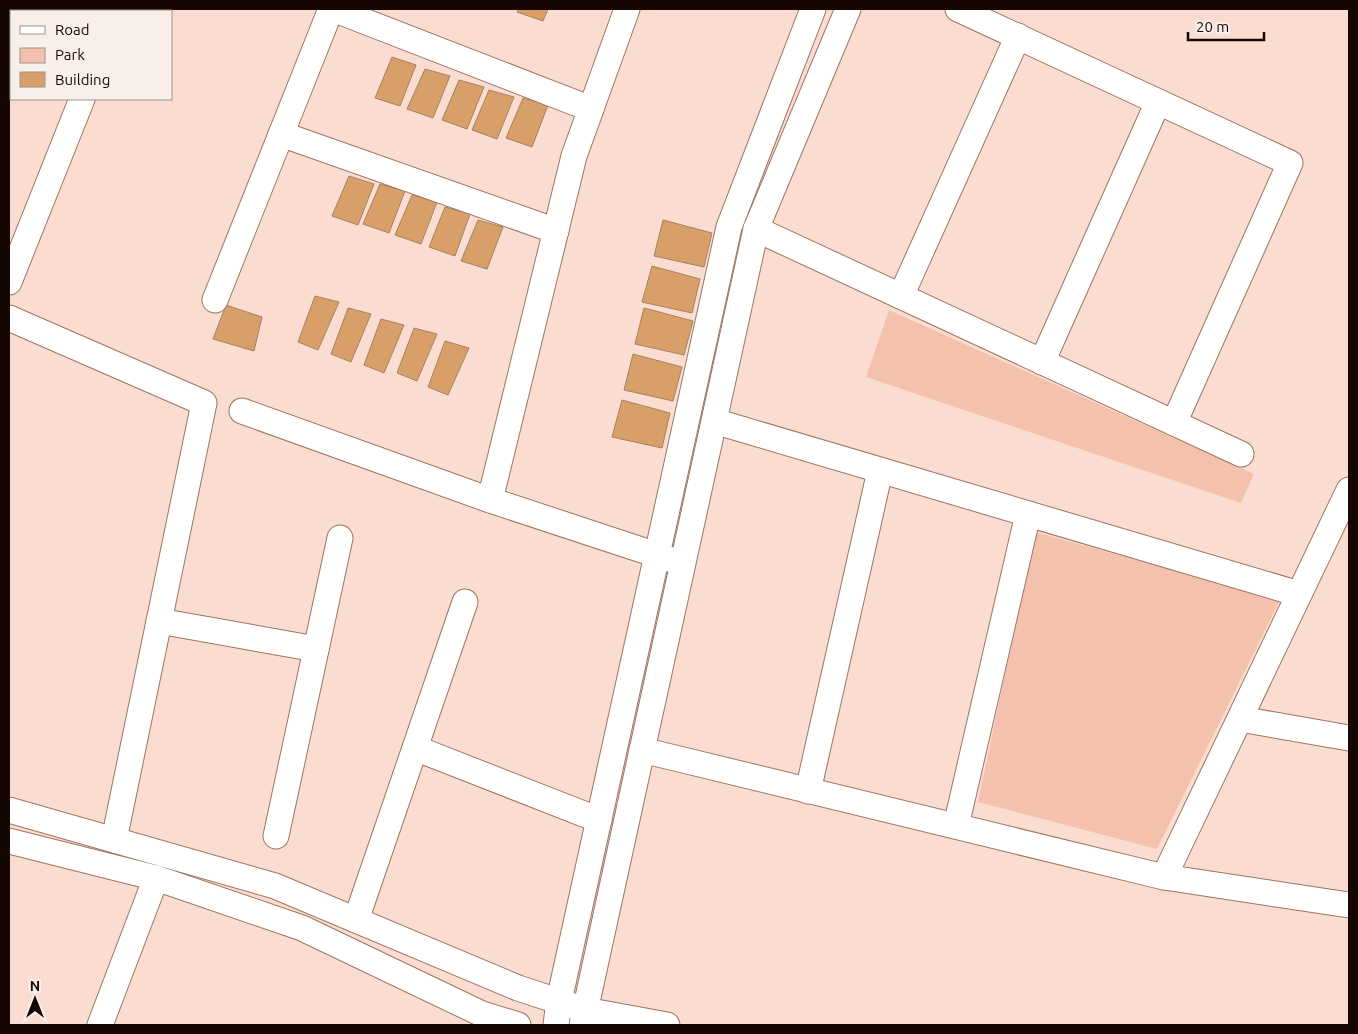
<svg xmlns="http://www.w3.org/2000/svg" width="1358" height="1034" font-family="Ubuntu,sans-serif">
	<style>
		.green { fill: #f4c2ac }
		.building { fill: #d8a068; stroke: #a38262 }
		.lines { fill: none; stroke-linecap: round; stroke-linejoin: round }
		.minor-casing { stroke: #9f7461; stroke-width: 27 }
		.minor { stroke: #fff; stroke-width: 25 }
	</style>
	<rect width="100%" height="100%" fill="#faddd0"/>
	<g class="green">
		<path d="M 889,310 L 1254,474 L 1241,503 L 866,377 Z"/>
		<path d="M 1035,532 L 1280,600 L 1157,849 L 978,802 Z"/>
	</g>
	<g class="building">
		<path d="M 519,9 L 548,9 L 543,21 L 517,12 Z"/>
		<path d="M 392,57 L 416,65 L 400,106 L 375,98 Z"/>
		<path d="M 425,69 L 450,76 L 433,118 L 407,109 Z"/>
		<path d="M 459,80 L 484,87 L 467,129 L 442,120 Z"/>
		<path d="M 489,90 L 514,97 L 497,139 L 472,130 Z"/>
		<path d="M 523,98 L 548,105 L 532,147 L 506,138 Z"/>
		<path d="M 349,176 L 374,184 L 358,225 L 332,216 Z"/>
		<path d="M 380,184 L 405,191 L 389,233 L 363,224 Z"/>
		<path d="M 412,195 L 437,202 L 421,244 L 395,235 Z"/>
		<path d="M 445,207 L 470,214 L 455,256 L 429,247 Z"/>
		<path d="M 478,220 L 503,227 L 487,269 L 461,261 Z"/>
		<path d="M 663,220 L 712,233 L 704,267 L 654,256 Z"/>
		<path d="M 652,266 L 700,279 L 692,313 L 642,302 Z"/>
		<path d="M 315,296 L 339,302 L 318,350 L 298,342 Z"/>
		<path d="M 226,305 L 262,317 L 254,351 L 213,339 Z"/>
		<path d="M 348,308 L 371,314 L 351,362 L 331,354 Z"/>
		<path d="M 644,308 L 693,321 L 684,355 L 635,344 Z"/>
		<path d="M 381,319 L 404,325 L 384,373 L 364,365 Z"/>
		<path d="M 414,328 L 437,334 L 417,381 L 397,373 Z"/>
		<path d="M 445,341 L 469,348 L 448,395 L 428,387 Z"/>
		<path d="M 633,354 L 682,367 L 673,401 L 624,390 Z"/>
		<path d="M 622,400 L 670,413 L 662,448 L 612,437 Z"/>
	</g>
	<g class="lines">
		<defs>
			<g id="minor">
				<path d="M 333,9 L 591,109"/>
				<path d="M 958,9 L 1290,163 L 1174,423"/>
				<path d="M 117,11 L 118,9"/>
				<path d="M 281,134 L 556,231"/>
				<path d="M 756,229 L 1241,454"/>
				<path d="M 9,282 L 82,99"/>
				<path d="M 901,296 L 1018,36"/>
				<path d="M 215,300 L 331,9"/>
				<path d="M 9,318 L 204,403 L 114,840"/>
				<path d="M 1042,362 L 1158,102"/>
				<path d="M 242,411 L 490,500 L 672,560"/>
				<path d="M 714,421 L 1299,594"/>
				<path d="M 490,500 L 574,156 L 627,9"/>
				<path d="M 159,621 L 316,649"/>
				<path d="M 1240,719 L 1349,738"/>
				<path d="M 415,748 L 599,820"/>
				<path d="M 642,750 L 1164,877 L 1349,905"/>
				<path d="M 808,791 L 880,471"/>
				<path d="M 9,810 L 275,886 L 518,988 L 585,1010 L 667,1025"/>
				<path d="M 956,826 L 1028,514"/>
				<path d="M 276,836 L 340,538"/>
				<path d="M 9,841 L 156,878 L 302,928 L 482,1014 L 518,1025"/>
				<path d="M 1164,877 L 1349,490"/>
				<path d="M 356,920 L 465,602"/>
				<path d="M 100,1025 L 156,878"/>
				<path d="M 556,1025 L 559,1001 L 729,227 L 813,9"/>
				<path d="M 582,1025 L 756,229 L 848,9"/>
			</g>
		</defs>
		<use href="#minor" class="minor-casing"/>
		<use href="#minor" class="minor"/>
	</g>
	<rect width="1358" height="1034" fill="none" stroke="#160703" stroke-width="20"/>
	<rect x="10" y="10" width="162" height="90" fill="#f9efea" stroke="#9e928e"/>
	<rect x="20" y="26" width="25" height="8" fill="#ffffff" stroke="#9e928e"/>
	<text x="55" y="35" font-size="15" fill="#160703">Road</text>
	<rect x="20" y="48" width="25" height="15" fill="#f4c2ac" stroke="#9e928e"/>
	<text x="55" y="60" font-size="15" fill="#160703">Park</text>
	<rect x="20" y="72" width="25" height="15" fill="#d8a068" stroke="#9e928e"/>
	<text x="55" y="85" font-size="15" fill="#160703">Building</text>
	<g transform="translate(35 999)" stroke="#f9efea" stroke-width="4" paint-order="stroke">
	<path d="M0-4L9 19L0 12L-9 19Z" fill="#160703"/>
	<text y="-8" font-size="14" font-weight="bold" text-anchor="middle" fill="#160703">N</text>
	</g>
	<path d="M1188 32v8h76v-8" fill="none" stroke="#160703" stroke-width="2.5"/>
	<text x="1196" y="32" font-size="15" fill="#160703" stroke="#f9efea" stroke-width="4" paint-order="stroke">20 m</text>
</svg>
